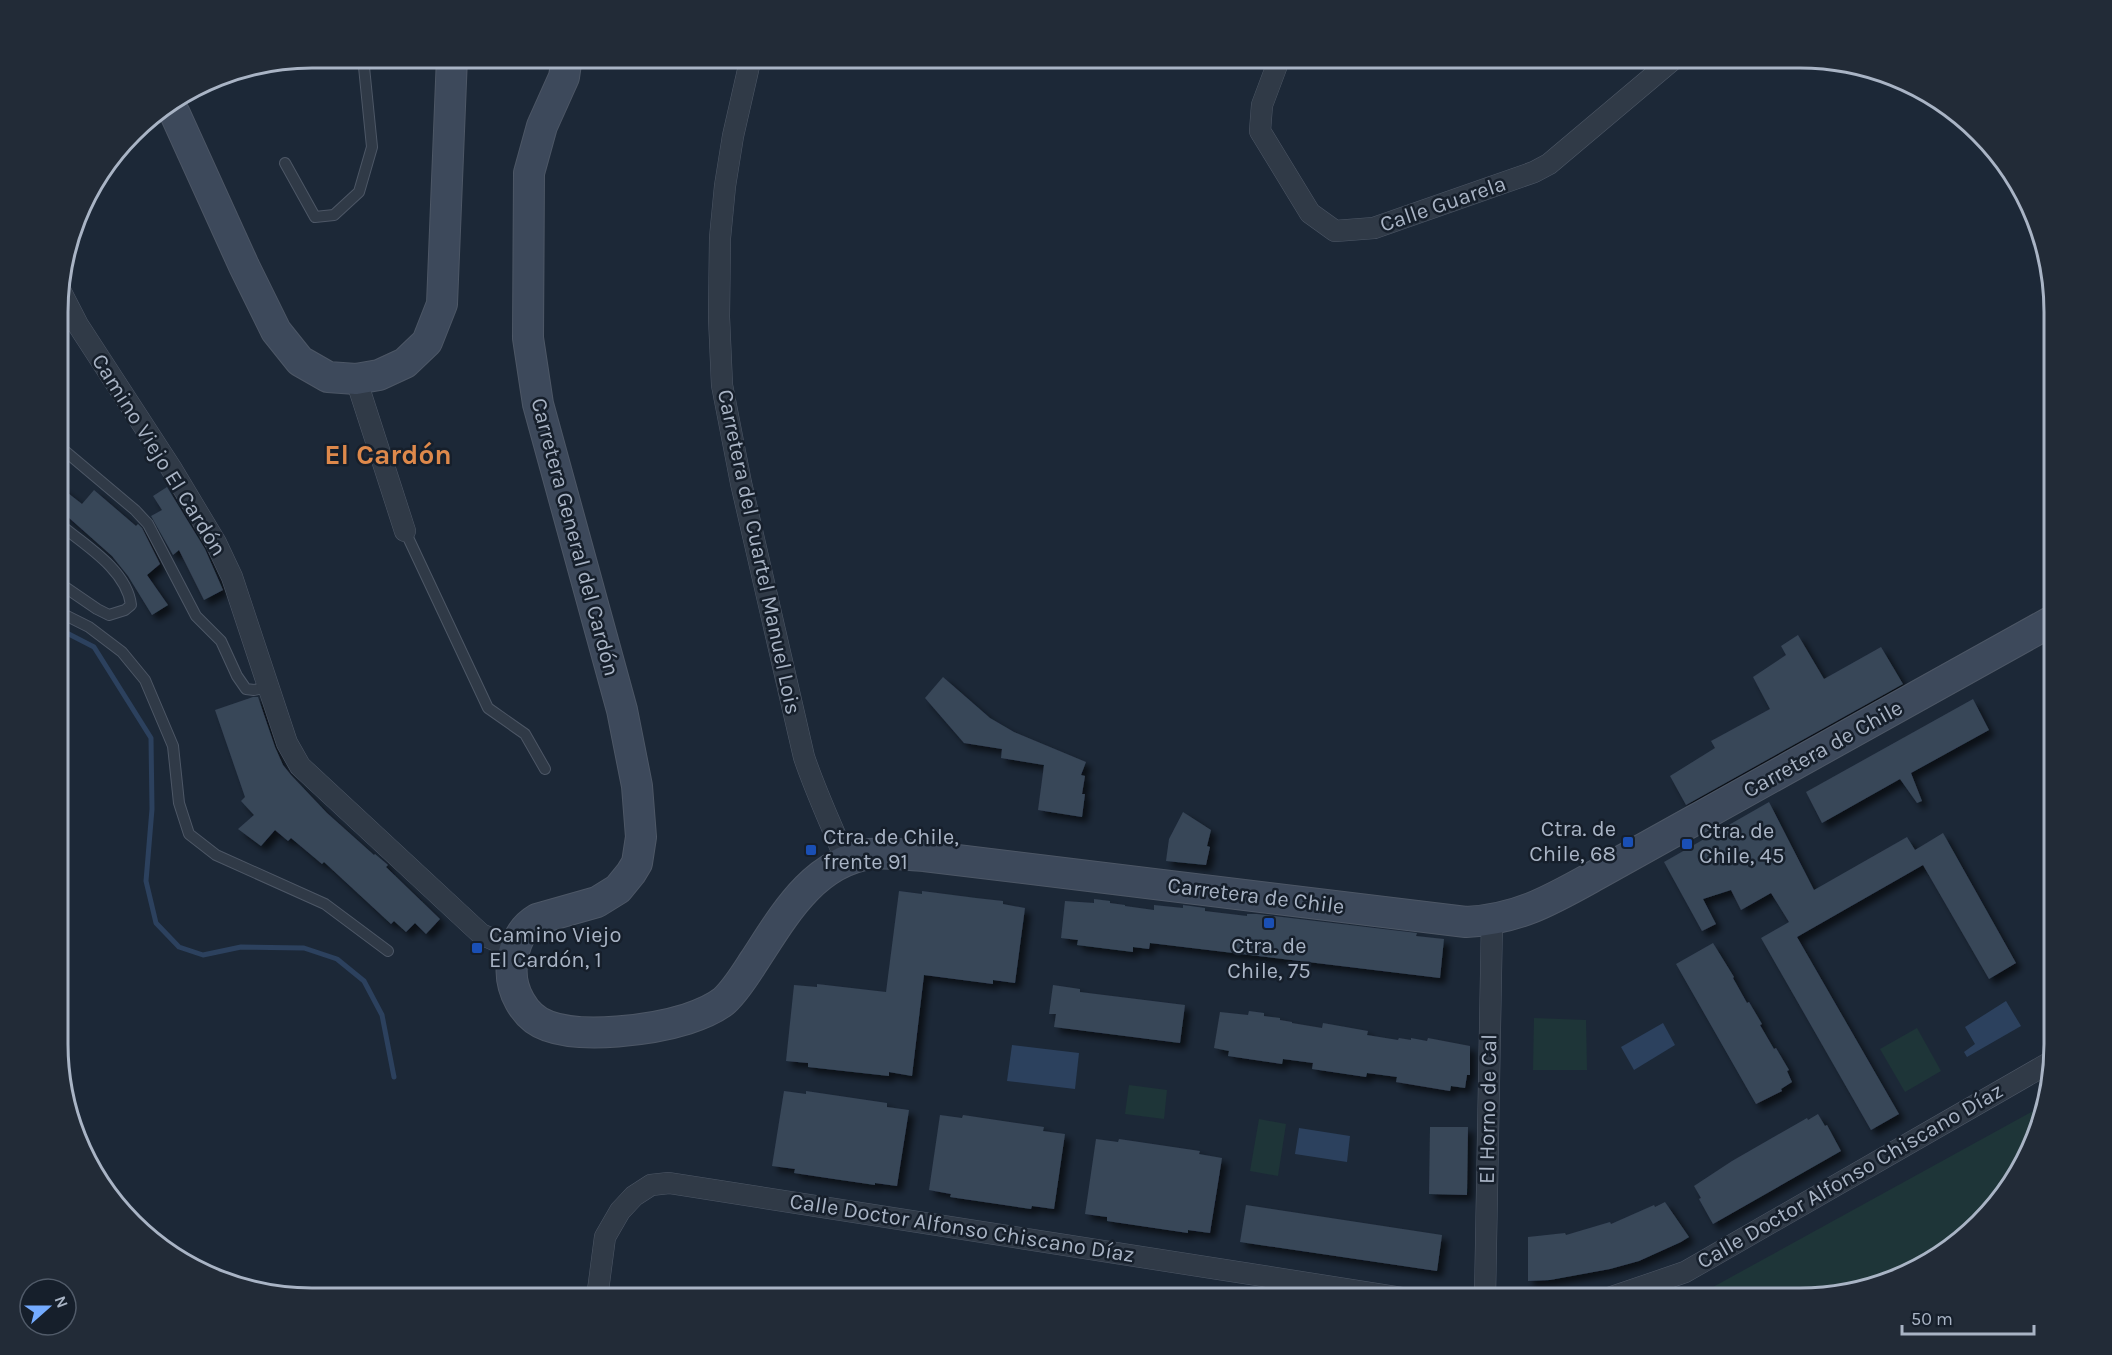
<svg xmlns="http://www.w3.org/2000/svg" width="2112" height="1355" font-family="Karla,sans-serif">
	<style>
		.green { fill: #1e3538 }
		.water { fill: #2c415e }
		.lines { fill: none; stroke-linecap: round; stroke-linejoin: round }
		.stream { stroke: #2c415e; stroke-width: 5 }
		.building { fill: #384658; filter: url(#shadow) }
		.lane-casing { stroke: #4d5766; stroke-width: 12 }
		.street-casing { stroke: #4d5766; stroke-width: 22 }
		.secondary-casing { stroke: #4d5766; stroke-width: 32 }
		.lane { stroke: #303a47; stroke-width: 10 }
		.street { stroke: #303a47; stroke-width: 21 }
		.secondary { stroke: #3d495b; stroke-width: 30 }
		.transit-dot { fill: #1a4fb4; stroke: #161f2b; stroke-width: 2 }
		.labels { text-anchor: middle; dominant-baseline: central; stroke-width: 5; stroke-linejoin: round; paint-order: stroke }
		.street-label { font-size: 22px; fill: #a9b4c5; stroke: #161f2b }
		.poi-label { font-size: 22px; fill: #a9b4c5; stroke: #161f2b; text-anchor: start }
		.district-label { font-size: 28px; font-weight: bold; fill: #de894b; stroke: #161f2b }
		.rim { fill: none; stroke: #a9b4c5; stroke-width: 3 }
	</style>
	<defs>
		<filter id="shadow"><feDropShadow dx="5.5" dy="5.5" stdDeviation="3" flood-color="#0009"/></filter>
	</defs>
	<rect width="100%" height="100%" fill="#1c2837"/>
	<g class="green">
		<path d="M 1534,1018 L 1586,1020 L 1587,1070 L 1533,1070 Z"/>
		<path d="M 1917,1028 L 1941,1071 L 1905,1092 L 1880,1049 Z"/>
		<path d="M 1129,1085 L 1167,1090 L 1164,1119 L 1125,1114 Z"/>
		<path d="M 2046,1104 L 2042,1125 L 2012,1185 L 1927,1264 L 1817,1297 L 1693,1298 Z"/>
		<path d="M 1259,1119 L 1286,1124 L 1278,1176 L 1250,1171 Z"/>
	</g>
	<g class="water">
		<path d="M 2006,1001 L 2021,1026 L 1967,1057 L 1964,1052 L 1975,1044 L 1965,1027 Z"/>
		<path d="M 1663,1023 L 1675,1045 L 1634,1070 L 1621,1047 Z"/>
		<path d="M 1012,1045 L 1079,1053 L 1075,1089 L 1007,1081 Z"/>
		<path d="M 1299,1128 L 1350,1136 L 1347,1162 L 1295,1154 Z"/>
	</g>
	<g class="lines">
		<path class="stream" d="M 59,629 L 94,647 L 151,738 L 152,809 L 146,881 L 156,923 L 179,947 L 203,955 L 241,947 L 304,948 L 337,959 L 364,981 L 382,1015 L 394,1077"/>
	</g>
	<g class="building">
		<path d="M 59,486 L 82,504 L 94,490 L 136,526 L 138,524 L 142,528 L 160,564 L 147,575 L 168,605 L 152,615 L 128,576 L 112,556 L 59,509 Z"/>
		<path d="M 167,487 L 205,549 L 223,590 L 204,600 L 179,550 L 173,555 L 151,516 L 162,510 L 153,496 Z"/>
		<path d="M 1798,635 L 1824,679 L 1881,647 L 1903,684 L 1686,805 L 1670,776 L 1715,748 L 1711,741 L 1770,709 L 1753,677 L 1786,655 L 1781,646 Z"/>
		<path d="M 943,677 L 990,718 L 1014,732 L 1086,762 L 1081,775 L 1085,776 L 1082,794 L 1085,794 L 1082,817 L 1038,810 L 1044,765 L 1001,758 L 1002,749 L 964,743 L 925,698 Z"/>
		<path d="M 253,697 L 258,697 L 275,747 L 283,765 L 291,775 L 327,813 L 374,855 L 375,854 L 388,865 L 386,867 L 440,919 L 426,934 L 415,923 L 406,932 L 394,921 L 391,924 L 324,862 L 322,864 L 291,838 L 288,841 L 275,830 L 261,846 L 238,829 L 254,815 L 241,801 L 245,797 L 215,710 Z"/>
		<path d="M 1973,699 L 1989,730 L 1911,773 L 1922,801 L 1917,803 L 1900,779 L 1822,823 L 1806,792 Z"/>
		<path d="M 1769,802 L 1814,890 L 1907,837 L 1915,850 L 1943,833 L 2016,963 L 1989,979 L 1923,865 L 1797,937 L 1899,1114 L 1871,1130 L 1761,938 L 1789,922 L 1771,893 L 1741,910 L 1731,890 L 1703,899 L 1716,924 L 1702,931 L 1664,862 Z"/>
		<path d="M 1183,812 L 1211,830 L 1207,846 L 1210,847 L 1206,865 L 1166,861 L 1169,839 Z"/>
		<path d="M 899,891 L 922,894 L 922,891 L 976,898 L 1003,901 L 1003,904 L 1025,908 L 1015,983 L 993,980 L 993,984 L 924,975 L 912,1076 L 889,1072 L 889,1076 L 808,1067 L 808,1063 L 786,1061 L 794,985 L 817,987 L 817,984 L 886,992 Z"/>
		<path d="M 1094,899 L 1110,901 L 1110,903 L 1125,905 L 1125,906 L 1154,910 L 1154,905 L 1183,908 L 1183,905 L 1205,908 L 1205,911 L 1247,916 L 1247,914 L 1257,914 L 1417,933 L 1416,936 L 1444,939 L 1440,978 L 1150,943 L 1149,949 L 1133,947 L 1133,952 L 1077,945 L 1078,940 L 1061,938 L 1065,901 L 1094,903 Z"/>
		<path d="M 1713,943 L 1734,977 L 1733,978 L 1747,1003 L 1749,1002 L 1762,1024 L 1760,1025 L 1774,1049 L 1776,1048 L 1789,1070 L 1787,1071 L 1792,1082 L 1781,1089 L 1782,1091 L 1756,1104 L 1676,964 Z"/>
		<path d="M 1053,985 L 1080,989 L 1080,992 L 1185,1005 L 1180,1043 L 1054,1027 L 1056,1014 L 1049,1014 Z"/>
		<path d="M 1249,1011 L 1264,1013 L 1264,1016 L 1280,1018 L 1280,1020 L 1292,1022 L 1292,1023 L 1322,1028 L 1323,1023 L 1368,1031 L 1367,1035 L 1398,1040 L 1399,1038 L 1411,1040 L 1411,1038 L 1427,1041 L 1428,1038 L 1470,1046 L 1470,1075 L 1467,1075 L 1465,1088 L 1451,1086 L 1450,1091 L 1396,1082 L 1397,1077 L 1367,1073 L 1366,1077 L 1312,1069 L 1313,1063 L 1283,1059 L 1282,1064 L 1228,1056 L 1229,1051 L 1214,1048 L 1220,1012 L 1248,1015 Z"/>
		<path d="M 784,1091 L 806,1094 L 806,1091 L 887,1103 L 887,1107 L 909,1110 L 897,1186 L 875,1183 L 875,1185 L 834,1179 L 794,1173 L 795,1169 L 772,1166 Z"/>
		<path d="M 1818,1114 L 1825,1126 L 1827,1125 L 1841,1151 L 1713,1224 L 1699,1199 L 1701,1198 L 1694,1186 L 1732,1161 L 1807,1118 L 1808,1120 Z"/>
		<path d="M 940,1115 L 962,1118 L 963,1115 L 1003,1121 L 1044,1127 L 1043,1131 L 1065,1134 L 1054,1209 L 1032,1206 L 1031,1209 L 950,1197 L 951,1194 L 929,1190 Z"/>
		<path d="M 1430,1127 L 1468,1127 L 1467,1195 L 1429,1194 Z"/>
		<path d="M 1096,1139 L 1118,1142 L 1119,1139 L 1200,1151 L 1199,1154 L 1222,1158 L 1210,1233 L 1188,1230 L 1188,1233 L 1107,1221 L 1107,1217 L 1085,1214 Z"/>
		<path d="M 1665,1202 L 1689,1237 L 1681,1242 L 1639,1261 L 1610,1269 L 1550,1280 L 1528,1281 L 1528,1237 L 1565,1233 L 1566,1235 L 1610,1222 L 1611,1224 L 1654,1205 L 1655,1207 Z"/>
		<path d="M 1246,1205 L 1442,1235 L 1437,1271 L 1240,1242 Z"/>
	</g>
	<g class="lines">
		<defs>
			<g id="lane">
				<path d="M 285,163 L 315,217 L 334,215 L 359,192 L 372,147 L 363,57"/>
				<path d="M 59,446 L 135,510 L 148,524 L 196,616 L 221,641 L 237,676 L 246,689 L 254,690 L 268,687"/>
				<path d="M 59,524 C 85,545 127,570 131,605 L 125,610 L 109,615 L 97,609 L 59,583"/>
				<path d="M 405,531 L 488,708 L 525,734 L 545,769"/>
				<path d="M 59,612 L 89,627 L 122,652 L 145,680 L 173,746 L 179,803 L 189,834 L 216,855 L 325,904 L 388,951"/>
			</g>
			<g id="street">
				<path d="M 751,57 L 733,136 L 725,186 L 720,238 L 719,317 L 722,385 L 741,483 L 804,757 C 816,793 832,826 846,861"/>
				<path d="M 1280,57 L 1262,105 L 1260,131 L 1310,213 L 1335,231 L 1374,228 L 1534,172 L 1549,164 L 1676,57"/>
				<path d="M 59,288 L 78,325 L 171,468 L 216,543 L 232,577 L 287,743 L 300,766 L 481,934 L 514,949"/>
				<path d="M 356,379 L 405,531"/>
				<path d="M 597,1298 L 605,1237 L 620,1211 L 634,1196 L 651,1185 L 669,1183 L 1403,1298"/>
				<path d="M 1485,1298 L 1492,920"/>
				<path d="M 1609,1298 L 1685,1272 L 2054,1060"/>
			</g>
			<g id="secondary">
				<path d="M 567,57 L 564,77 L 542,126 L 529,173 L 528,338 L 538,404 L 622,710 L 637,786 L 641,837 L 637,863 L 631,873 L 618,889 L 597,902 L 537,919 C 520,929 514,945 512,964 C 509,989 524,1018 548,1026 C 583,1039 652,1030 687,1019 C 699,1015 714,1009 724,1001 C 736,990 745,975 754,961 C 783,917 812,863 870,854 C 887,852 906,855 924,856 L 1466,922 C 1519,919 1551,900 1596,875 L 2054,620"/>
				<path d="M 168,105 L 175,114 L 244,266 L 276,331 L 300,361 L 328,377 L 356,379 L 379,375 L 405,363 L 427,342 L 442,304 L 452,57"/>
			</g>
		</defs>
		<use href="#lane" class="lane-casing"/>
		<use href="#street" class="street-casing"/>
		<use href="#secondary" class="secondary-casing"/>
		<use href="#lane" class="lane"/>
		<use href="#street" class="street"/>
		<use href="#secondary" class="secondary"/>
	</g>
	<g class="transit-dot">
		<rect x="1622" y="836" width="12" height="12" rx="3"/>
		<rect x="1681" y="838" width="12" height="12" rx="3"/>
		<rect x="805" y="844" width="12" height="12" rx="3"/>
		<rect x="1263" y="917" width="12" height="12" rx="3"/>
		<rect x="471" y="942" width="12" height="12" rx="3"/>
	</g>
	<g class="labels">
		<g class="street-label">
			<text transform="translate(1443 204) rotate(-19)">Calle Guarela</text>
			<text transform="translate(159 455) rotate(58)">Camino Viejo El Cardón</text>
			<text transform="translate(575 537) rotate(75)">Carretera General del Cardón</text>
			<text transform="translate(759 552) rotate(78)">Carretera del Cuartel Manuel Lois</text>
			<text transform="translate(1823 749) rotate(-29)">Carretera de Chile</text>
			<text transform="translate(1256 896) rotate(7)">Carretera de Chile</text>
			<text transform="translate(1488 1109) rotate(-89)">El Horno de Cal</text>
			<text transform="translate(1850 1176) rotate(-30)">Calle Doctor Alfonso Chiscano Díaz</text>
			<text transform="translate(962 1228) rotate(9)">Calle Doctor Alfonso Chiscano Díaz</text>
		</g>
		<g class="poi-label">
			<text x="1616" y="829" text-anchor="end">Ctra. de<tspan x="1616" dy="25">Chile, 68</tspan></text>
			<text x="1699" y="831">Ctra. de<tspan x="1699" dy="25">Chile, 45</tspan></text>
			<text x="823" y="837">Ctra. de Chile,<tspan x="823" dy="25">frente 91</tspan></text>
			<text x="489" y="935">Camino Viejo<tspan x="489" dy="25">El Cardón, 1</tspan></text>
			<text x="1269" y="946" text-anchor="middle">Ctra. de<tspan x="1269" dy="25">Chile, 75</tspan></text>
		</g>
		<g class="district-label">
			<text x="388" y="454">El Cardón</text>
		</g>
	</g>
	<path d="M0 0H2112V1355H0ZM312 68H1800A244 244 0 0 1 2044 312V1044A244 244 0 0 1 1800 1288H312A244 244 0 0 1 68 1044V312A244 244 0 0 1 312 68Z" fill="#222b37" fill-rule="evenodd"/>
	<path class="rim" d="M312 68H1800A244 244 0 0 1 2044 312V1044A244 244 0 0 1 1800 1288H312A244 244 0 0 1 68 1044V312A244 244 0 0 1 312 68Z"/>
	<g transform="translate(48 1307) rotate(69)"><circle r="28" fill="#161f2b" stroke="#515b69" stroke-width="1.5"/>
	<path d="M0-4.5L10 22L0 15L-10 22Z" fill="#74abff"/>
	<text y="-9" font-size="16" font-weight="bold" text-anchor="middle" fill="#a9b4c5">N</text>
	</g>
	<path d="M1902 1325v9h132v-9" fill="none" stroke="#a9b4c5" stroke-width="3"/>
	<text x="1911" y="1325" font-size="18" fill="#a9b4c5" stroke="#161f2b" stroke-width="4.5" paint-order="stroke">50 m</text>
</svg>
